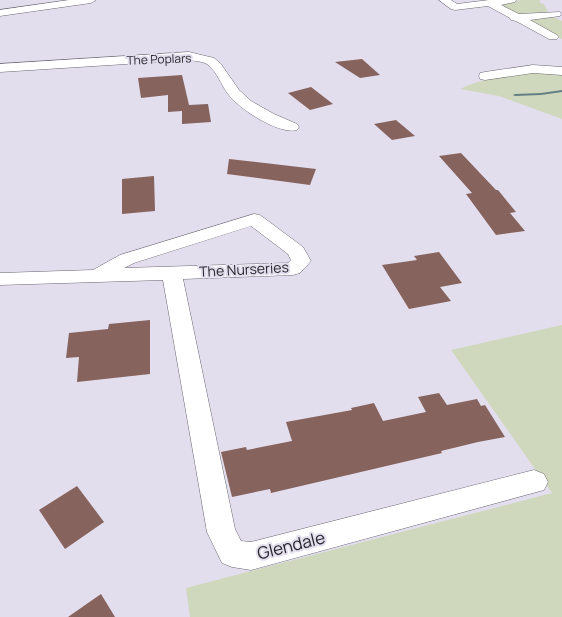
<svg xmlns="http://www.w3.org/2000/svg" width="562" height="617" font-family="Manrope,sans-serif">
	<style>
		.green { fill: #cfd8bc }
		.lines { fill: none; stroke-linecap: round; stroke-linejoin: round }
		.stream { fill: #627f85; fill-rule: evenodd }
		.building { fill: #86635d }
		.street-casing { stroke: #6a6673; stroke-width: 1 }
		.street { fill: #fff; fill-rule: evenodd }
		.labels { text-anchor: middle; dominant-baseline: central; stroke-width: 4; stroke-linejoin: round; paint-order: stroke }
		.far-street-label { font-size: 12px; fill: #26252a; stroke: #e3deee }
		.street-label { font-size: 14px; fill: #26252a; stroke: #e3deee }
		.near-street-label { font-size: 17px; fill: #26252a; stroke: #e3deee }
	</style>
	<rect width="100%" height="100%" fill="#e3deee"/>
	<g class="green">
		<path d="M 522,0 L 540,0 L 540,3 L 544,4 L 548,12 L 519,15 L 498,4 Z"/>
		<path d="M 548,17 L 556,18 L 562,21 L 562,39 L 528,22 L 526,19 Z"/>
		<path d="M 562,72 L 562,119 L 499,96 L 460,89 C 497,73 522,73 562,72 Z"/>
		<path d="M 562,325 L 562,617 L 190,617 L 186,588 L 552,493 L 451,350 Z"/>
	</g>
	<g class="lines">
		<path class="stream" d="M 562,90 L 562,92 L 541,95 L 515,96 L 513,95 L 515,94 L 541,93 Z"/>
	</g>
	<g class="building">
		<path d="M 362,59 L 380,75 L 360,78 L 335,62 Z"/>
		<path d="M 182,75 L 189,105 L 208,104 L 211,122 L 182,124 L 182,111 L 168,112 L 168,95 L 141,98 L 138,78 Z"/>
		<path d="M 311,87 L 333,104 L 310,110 L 288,93 Z"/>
		<path d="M 396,120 L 415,136 L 392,140 L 374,124 Z"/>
		<path d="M 461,153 L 496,190 L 498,190 L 516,212 L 510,213 L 525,231 L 496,235 L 466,194 L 472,193 L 439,156 Z"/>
		<path d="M 229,159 L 316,169 L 310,185 L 227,174 Z"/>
		<path d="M 154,176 L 155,211 L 122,214 L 122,179 Z"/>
		<path d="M 439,252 L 462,283 L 440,287 L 451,301 L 409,309 L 382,265 L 417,260 L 414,256 Z"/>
		<path d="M 150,320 L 150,374 L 77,382 L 79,357 L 66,358 L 69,333 L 108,329 L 109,324 Z"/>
		<path d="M 439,393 L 447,405 L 477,399 L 481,406 L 485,405 L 505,437 L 478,442 L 441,451 L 442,453 L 271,493 L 270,489 L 232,497 L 221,452 L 246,447 L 247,450 L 292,441 L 286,422 L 352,410 L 351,408 L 374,403 L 383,421 L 426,412 L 418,397 Z"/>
		<path d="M 77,486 L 104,522 L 65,549 L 39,510 Z"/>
		<path d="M 101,594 L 115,617 L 68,617 Z"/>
	</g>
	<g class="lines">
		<defs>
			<g id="street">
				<path d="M 69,0 L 96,0 L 91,3 L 0,16 L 0,10 Z"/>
				<path d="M 439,0 L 451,0 L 457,4 L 489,0 L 516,0 L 515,2 L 501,5 L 519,14 L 560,12 L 561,14 L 560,16 L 530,20 L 557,35 L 559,37 L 557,39 L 549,39 L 516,21 L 511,20 L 510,18 L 488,6 L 455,10 L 451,9 Z"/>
				<path d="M 189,52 L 214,58 L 221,64 L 239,90 L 251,101 L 274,114 L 297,124 L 299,127 L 297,130 C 279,135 239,109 228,94 C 221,85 217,71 207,64 C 202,61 195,61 189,60 L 0,72 L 0,64 Z"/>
				<path d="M 533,65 L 562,67 L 562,75 L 533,73 L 485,80 L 480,79 L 479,76 L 480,73 L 485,72 Z"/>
				<path d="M 254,214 L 260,215 L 303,247 L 311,261 L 300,273 L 293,275 L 183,279 L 235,529 L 241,541 L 251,542 L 534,470 L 544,474 L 548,482 L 544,490 L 251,570 L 232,567 L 222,563 L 207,532 L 163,280 L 0,285 L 0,273 L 93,270 L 120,255 ZM 251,226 L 288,254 L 291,260 L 288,263 L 124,268 L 134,263 Z"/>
			</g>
		</defs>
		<use href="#street" class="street-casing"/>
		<use href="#street" class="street"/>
	</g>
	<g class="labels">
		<g class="far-street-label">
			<text transform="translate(159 59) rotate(-2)">The Poplars</text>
		</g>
		<g class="street-label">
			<text transform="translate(244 269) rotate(-3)">The Nurseries</text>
		</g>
		<g class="near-street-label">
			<text transform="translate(291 545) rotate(-14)">Glendale</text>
		</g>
	</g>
</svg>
